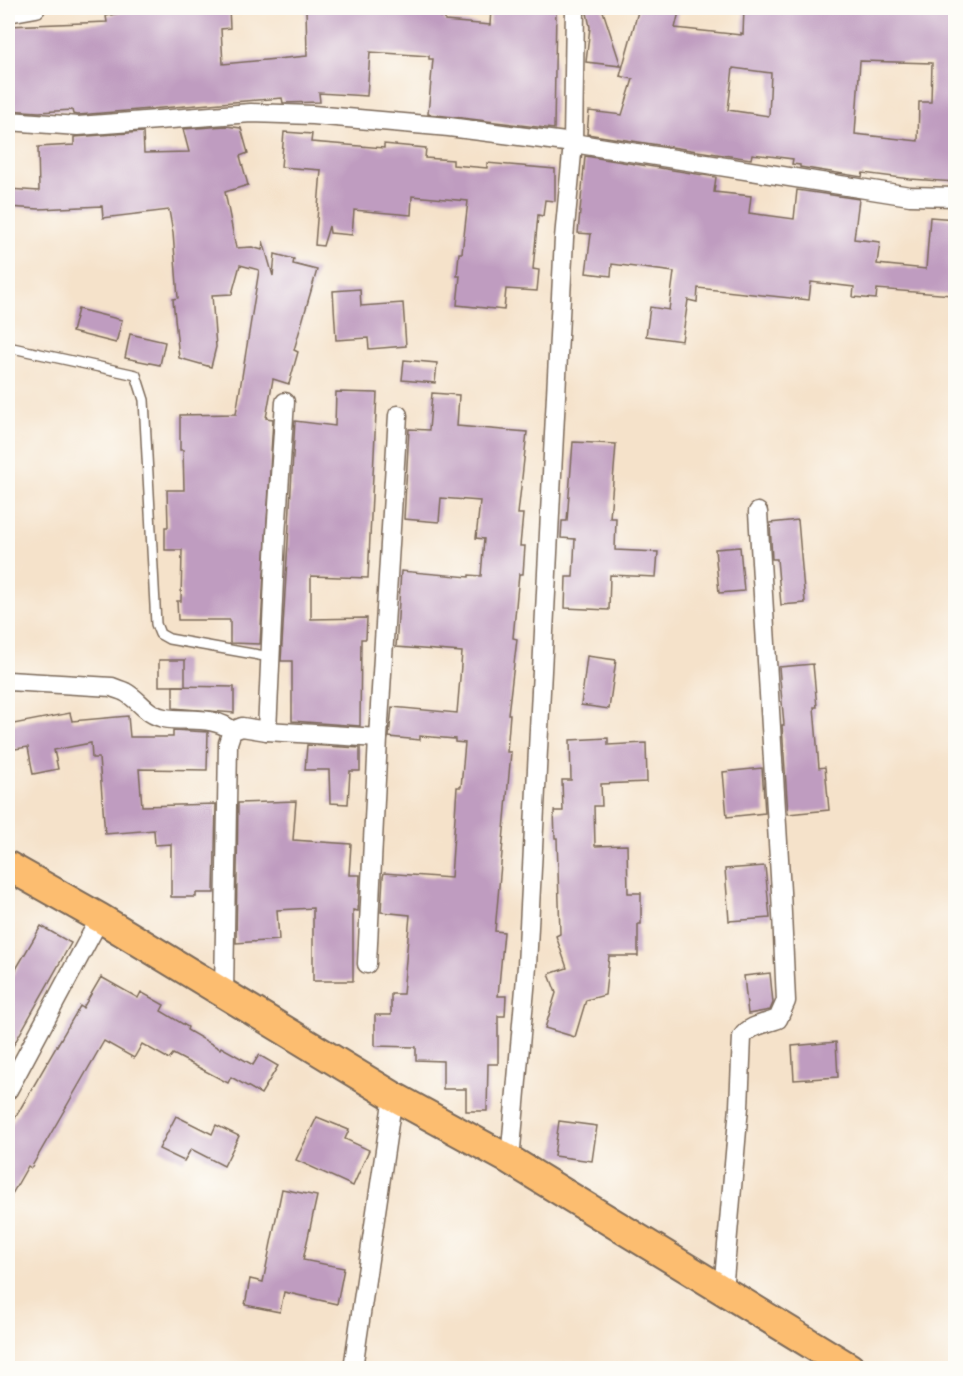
<svg xmlns="http://www.w3.org/2000/svg" width="963" height="1376" font-family="'Libre Bodoni',serif">
	<style>
		.building { fill: #bf9cc0; fill-rule: evenodd }
		.lines { fill: none; stroke-linecap: round; stroke-linejoin: round }
		.lane-casing { stroke: #7c6a5a; stroke-width: 12 }
		.street-casing { stroke: #7c6a5a; stroke-width: 21 }
		.primary-casing { stroke: #7c6a5a; stroke-width: 32 }
		.lane { stroke: #fff; stroke-width: 9 }
		.street { stroke: #fff; stroke-width: 18 }
		.primary { stroke: #fcbd6f; stroke-width: 28 }
	</style>
	<rect width="100%" height="100%" fill="#fdfcf7"/>
	<filter id="ink" filterUnits="userSpaceOnUse"><feTurbulence type="fractalNoise" baseFrequency=".0167" numOctaves="2"/><feDisplacementMap in="SourceGraphic" scale="12" xChannelSelector="R" yChannelSelector="G"/><feConvolveMatrix kernelMatrix="1 2 1 2 8 2 1 2 1" color-interpolation-filters="sRGB"/></filter>
	<filter id="wash" filterUnits="userSpaceOnUse"><feTurbulence type="fractalNoise" baseFrequency=".008" numOctaves="4" result="noise"/><feDisplacementMap in="SourceGraphic" scale="24" xChannelSelector="R" yChannelSelector="G"/><feGaussianBlur stdDeviation="1.35" result="paint"/><feColorMatrix in="noise" values="0 0 0 0 0 0 0 0 0 0 0 0 0 0 0 0 0 1.4 0 .05"/><feComposite in="paint" operator="in"/></filter>
	<g filter="url(#wash)">
		<rect width="100%" height="100%" fill="#f5e2ca"/>
		<g id="blocks">
			<g class="building">
				<path d="M 141,8 L 229,8 L 230,28 L 221,29 L 223,64 L 307,56 L 306,8 L 413,9 L 413,8 L 441,8 L 441,17 L 445,17 L 445,21 L 490,25 L 491,8 L 556,8 L 554,129 L 428,114 L 433,59 L 429,59 L 429,56 L 370,52 L 367,96 L 319,93 L 320,102 L 283,103 L 282,98 L 78,115 L 73,114 L 72,110 L 39,112 L 8,110 L 8,26 L 107,22 L 106,16 Z"/>
				<path d="M 586,8 L 602,8 L 621,66 L 586,62 L 590,27 Z"/>
				<path d="M 639,8 L 680,8 L 675,28 L 741,35 L 741,33 L 743,34 L 744,8 L 955,8 L 956,182 L 910,179 L 863,173 L 862,177 L 800,167 L 800,165 L 792,164 L 793,159 L 752,154 L 751,159 L 730,156 L 587,134 L 589,111 L 622,115 L 633,79 L 620,76 ZM 860,61 L 932,63 L 931,102 L 919,102 L 918,141 L 855,134 ZM 733,68 L 771,73 L 769,116 L 728,110 Z"/>
				<path d="M 226,126 L 241,128 L 248,153 L 240,156 L 248,185 L 225,192 L 236,248 L 252,247 L 262,250 L 263,241 L 273,276 L 275,254 L 294,259 L 293,264 L 317,270 L 294,350 L 298,352 L 289,384 L 273,379 L 266,418 L 273,419 L 260,644 L 230,643 L 230,620 L 178,620 L 177,601 L 181,601 L 182,550 L 165,550 L 165,527 L 168,527 L 167,490 L 184,490 L 183,450 L 180,450 L 180,415 L 236,414 L 259,270 L 240,265 L 232,294 L 212,295 L 216,347 L 211,367 L 179,358 L 173,299 L 178,298 L 173,233 L 169,210 L 103,218 L 102,206 L 39,209 L 8,207 L 8,189 L 39,191 L 38,147 L 74,145 L 74,137 L 143,132 L 144,153 L 189,152 L 183,129 Z"/>
				<path d="M 284,132 L 312,134 L 311,142 L 384,148 L 384,144 L 426,148 L 425,158 L 453,160 L 453,165 L 487,168 L 487,163 L 555,169 L 555,201 L 545,200 L 543,216 L 538,215 L 533,269 L 539,270 L 537,291 L 506,289 L 504,310 L 457,305 L 460,276 L 457,276 L 459,253 L 462,253 L 468,201 L 412,196 L 411,215 L 354,210 L 352,235 L 330,233 L 329,226 L 323,246 L 315,245 L 321,170 L 281,167 Z"/>
				<path d="M 585,156 L 716,177 L 714,192 L 751,196 L 749,213 L 794,219 L 797,190 L 859,199 L 854,239 L 880,242 L 877,264 L 926,269 L 930,217 L 956,219 L 956,262 L 952,295 L 877,289 L 876,299 L 853,297 L 854,287 L 811,282 L 809,300 L 698,288 L 697,302 L 688,300 L 682,341 L 646,336 L 650,307 L 669,310 L 674,272 L 612,264 L 611,276 L 586,273 L 591,234 L 578,233 Z"/>
				<path d="M 360,289 L 361,306 L 403,303 L 406,346 L 369,349 L 368,338 L 336,340 L 333,291 Z"/>
				<path d="M 78,309 L 122,320 L 116,343 L 72,332 Z"/>
				<path d="M 130,334 L 165,342 L 160,365 L 125,358 Z"/>
				<path d="M 404,360 L 437,363 L 435,383 L 402,380 Z"/>
				<path d="M 336,392 L 377,393 L 368,578 L 311,576 L 311,619 L 367,618 L 366,639 L 361,639 L 360,726 L 292,721 L 292,661 L 281,661 L 295,421 L 335,426 Z"/>
				<path d="M 432,393 L 459,395 L 457,426 L 527,432 L 518,514 L 523,514 L 520,546 L 525,546 L 523,574 L 519,574 L 513,638 L 517,639 L 508,714 L 510,714 L 507,752 L 511,752 L 495,931 L 504,932 L 498,996 L 506,996 L 505,1016 L 498,1016 L 498,1064 L 488,1064 L 487,1111 L 466,1111 L 466,1089 L 443,1089 L 443,1061 L 416,1060 L 416,1047 L 375,1046 L 375,1015 L 391,1015 L 391,994 L 403,994 L 410,915 L 381,912 L 383,877 L 384,873 L 451,878 L 457,787 L 461,787 L 465,743 L 455,742 L 455,739 L 420,736 L 420,740 L 389,737 L 392,707 L 457,713 L 460,678 L 462,652 L 396,647 L 401,571 L 469,577 L 469,575 L 481,576 L 484,539 L 476,538 L 480,501 L 441,498 L 439,522 L 404,519 L 409,429 L 429,430 Z"/>
				<path d="M 573,442 L 616,444 L 610,518 L 616,518 L 615,550 L 658,552 L 656,577 L 610,575 L 609,610 L 565,608 L 566,577 L 573,577 L 575,539 L 561,538 L 562,521 L 567,521 Z"/>
				<path d="M 798,520 L 805,603 L 781,605 L 777,559 L 772,559 L 770,523 Z"/>
				<path d="M 740,547 L 744,591 L 719,593 L 715,549 Z"/>
				<path d="M 587,656 L 616,660 L 609,709 L 581,705 Z"/>
				<rect x="159" y="660" width="26" height="26"/>
				<path d="M 813,664 L 817,707 L 814,707 L 819,768 L 825,767 L 829,810 L 788,814 L 782,725 L 784,725 L 779,667 Z"/>
				<path d="M 173,686 L 234,687 L 234,713 L 173,708 Z"/>
				<path d="M 70,713 L 72,721 L 128,716 L 130,737 L 173,737 L 173,730 L 208,732 L 207,770 L 139,769 L 142,806 L 216,804 L 214,893 L 196,893 L 196,897 L 171,897 L 171,844 L 155,845 L 154,830 L 105,834 L 99,758 L 92,758 L 91,743 L 54,750 L 58,769 L 33,774 L 28,747 L 8,750 L 8,725 Z"/>
				<path d="M 608,738 L 608,745 L 646,743 L 647,782 L 601,784 L 602,806 L 594,806 L 595,846 L 627,845 L 628,893 L 641,893 L 641,924 L 638,924 L 638,956 L 609,956 L 605,995 L 586,1000 L 575,1037 L 545,1028 L 556,993 L 549,974 L 567,968 L 556,936 L 560,934 L 557,838 L 555,838 L 554,811 L 563,811 L 562,780 L 571,780 L 570,740 Z"/>
				<path d="M 307,745 L 360,748 L 360,771 L 350,771 L 348,804 L 330,803 L 329,770 L 305,770 Z"/>
				<path d="M 762,768 L 765,813 L 727,817 L 723,772 Z"/>
				<path d="M 296,801 L 293,840 L 351,844 L 349,875 L 360,875 L 358,911 L 353,910 L 353,981 L 313,981 L 313,908 L 277,910 L 279,940 L 236,943 L 238,803 Z"/>
				<path d="M 765,866 L 770,918 L 729,921 L 725,869 Z"/>
				<path d="M 41,926 L 71,943 L 8,1055 L 8,983 Z"/>
				<path d="M 770,973 L 773,1003 L 770,1010 L 748,1014 L 744,976 Z"/>
				<path d="M 101,977 L 138,998 L 141,992 L 164,1005 L 161,1011 L 188,1027 L 187,1030 L 220,1049 L 221,1047 L 253,1065 L 259,1055 L 278,1066 L 261,1094 L 231,1077 L 228,1083 L 173,1054 L 169,1059 L 142,1044 L 134,1058 L 104,1041 L 31,1168 L 28,1166 L 8,1201 L 8,1130 L 80,1006 L 83,1008 Z"/>
				<path d="M 836,1042 L 838,1077 L 794,1080 L 792,1046 Z"/>
				<path d="M 176,1116 L 212,1134 L 216,1125 L 239,1136 L 224,1166 L 191,1149 L 184,1161 L 159,1149 Z"/>
				<path d="M 317,1117 L 349,1130 L 345,1139 L 369,1150 L 353,1186 L 296,1160 Z"/>
				<path d="M 559,1121 L 597,1126 L 592,1161 L 554,1156 Z"/>
				<path d="M 282,1189 L 317,1196 L 303,1260 L 344,1268 L 337,1304 L 284,1292 L 280,1312 L 245,1305 L 250,1279 L 263,1282 Z"/>
			</g>
		</g>
	</g>
	<g filter="url(#ink)">
		<use href="#blocks" fill-opacity="0" stroke="#7c6a5a" stroke-width="1.5"/>
		<g class="lines">
			<defs>
				<path id="lane" d="M 8,347 L 136,375 L 144,400 L 156,624 L 160,634 L 169,639 L 270,657"/>
				<g id="street">
					<path d="M 8,13 L 36,8"/>
					<path d="M 8,121 L 78,126 L 251,113 L 313,115 L 449,127 L 573,143 L 910,196 L 956,197"/>
					<path d="M 8,681 L 112,687 C 116,689 121,690 125,692 C 140,700 146,715 164,718 C 186,722 215,715 232,731"/>
					<path d="M 267,731 L 378,738 L 398,415"/>
					<path d="M 367,964 L 378,738"/>
					<path d="M 224,993 L 228,743 L 232,731 L 242,727 L 267,731 L 276,535 L 285,402"/>
					<path d="M 8,1090 L 100,918"/>
					<path d="M 510,1160 L 527,966 L 564,238 L 573,143 L 575,8"/>
					<path d="M 723,1291 L 739,1107 L 742,1037 C 750,1025 765,1024 778,1019 L 786,1001 L 781,892 L 758,512"/>
					<path d="M 353,1368 L 393,1096"/>
				</g>
				<path id="primary" d="M 8,866 L 100,918 L 393,1096 L 510,1160 L 850,1368"/>
			</defs>
			<use href="#lane" class="lane-casing"/>
			<use href="#street" class="street-casing"/>
			<use href="#primary" class="primary-casing"/>
			<use href="#lane" class="lane"/>
			<use href="#street" class="street"/>
			<use href="#primary" class="primary"/>
		</g>
	</g>
	<rect width="963" height="1376" fill="none" stroke="#fdfcf7" stroke-width="30"/>
</svg>
